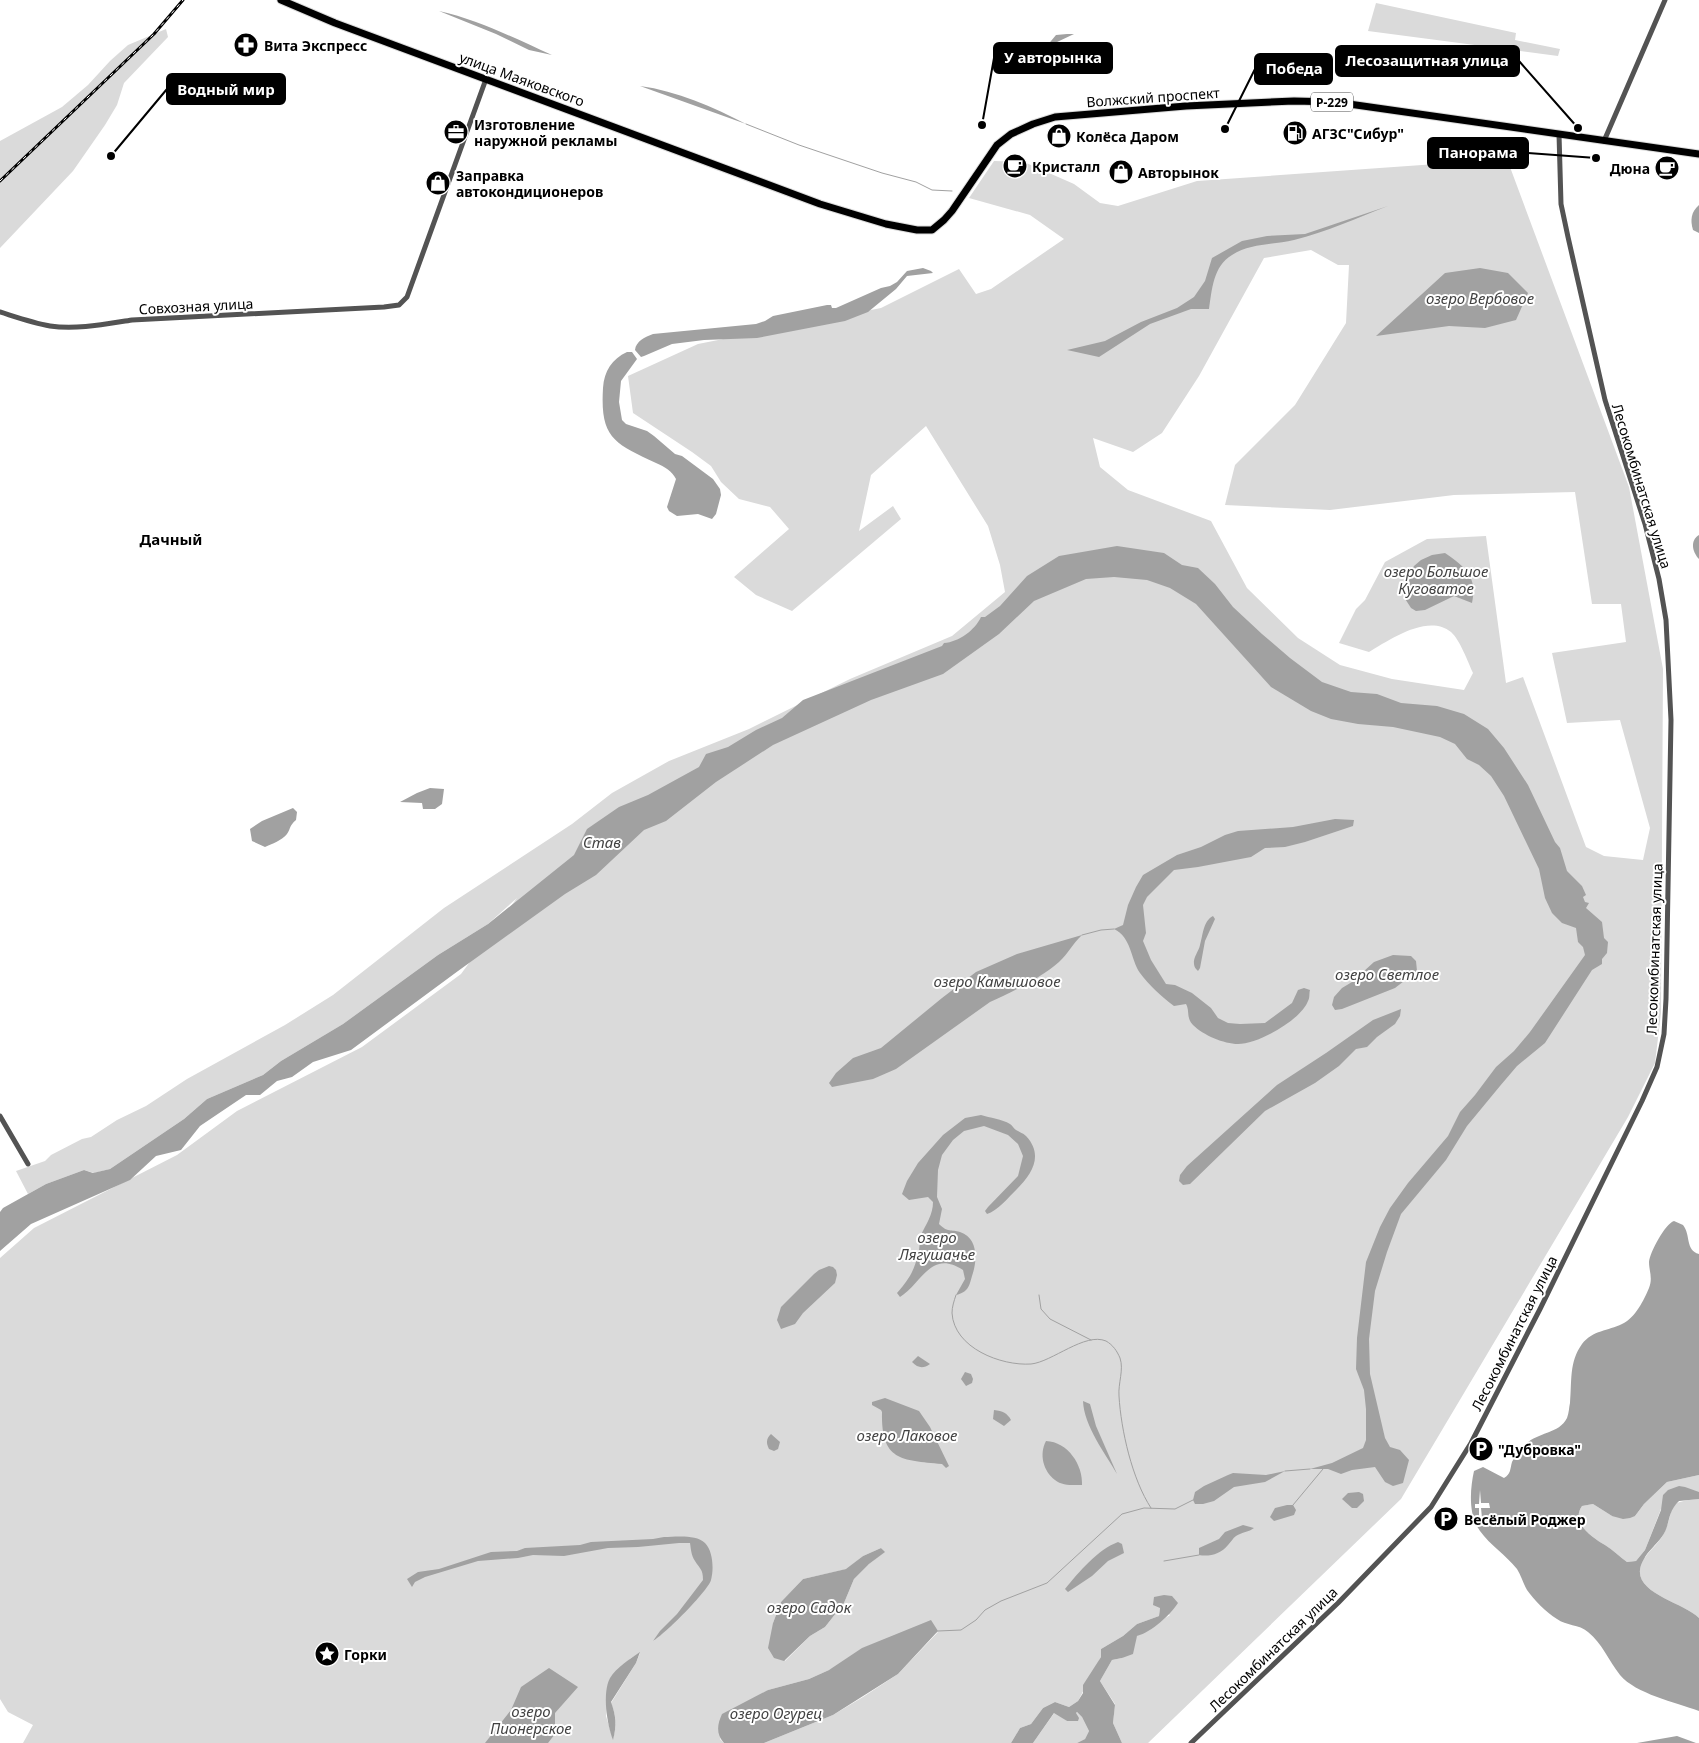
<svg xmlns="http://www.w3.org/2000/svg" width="1699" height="1743" font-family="'Noto Sans',sans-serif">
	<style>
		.green { fill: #dadada; fill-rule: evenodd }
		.water { fill: #a1a1a1 }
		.pier { fill: #fff }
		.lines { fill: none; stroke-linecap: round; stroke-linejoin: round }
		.stream { stroke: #a1a1a1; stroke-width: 1 }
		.primary-casing { stroke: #dbdbdb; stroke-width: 9 }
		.tertiary { stroke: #535353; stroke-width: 5 }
		.primary { stroke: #000; stroke-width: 7 }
		.rail-casing { stroke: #000; stroke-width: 3 }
		.rail { stroke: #fff; stroke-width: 1; stroke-dasharray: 4; stroke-linecap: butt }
		.labels { text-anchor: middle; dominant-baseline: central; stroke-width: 4; stroke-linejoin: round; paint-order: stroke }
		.shield { fill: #fff; stroke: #4c4c4c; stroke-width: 1 }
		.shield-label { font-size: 12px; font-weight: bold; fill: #000 }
		.poi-label { font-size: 14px; font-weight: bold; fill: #000; stroke: #fff; text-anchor: start }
		.street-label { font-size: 14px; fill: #000; stroke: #fff }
		.water-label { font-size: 15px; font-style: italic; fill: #424242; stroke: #fff }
		.neighbourhood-label { font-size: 15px; font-weight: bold; fill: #000; stroke: #fff }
		.leader { fill: none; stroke: #000; stroke-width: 2 }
		.callout-dot { fill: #000; stroke: #fff; stroke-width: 2 }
		.callout { fill: #000; stroke: #000; stroke-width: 2 }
		.callout-label { font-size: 15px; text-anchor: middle; font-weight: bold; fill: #fff }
	</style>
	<rect width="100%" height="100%" fill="#fff"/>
	<g class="green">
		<path d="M 1376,3 L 1516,33 L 1515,40 L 1560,49 L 1558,56 L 1368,31 Z"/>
		<path d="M 166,29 L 168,37 L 124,83 L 117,105 L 105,125 L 73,171 L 0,248 L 0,141 L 62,107 L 88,85 L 110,61 L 128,45 Z"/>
		<path d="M 1507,159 L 1629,487 L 1663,669 L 1661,1013 L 1655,1063 L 1628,1117 L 1401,1499 L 1148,1743 L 1122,1743 L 1113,1723 L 1115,1704 L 1100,1681 L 1112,1660 L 1122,1658 L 1137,1636 L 1170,1615 L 1160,1608 L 1159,1616 L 1137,1624 L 1123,1636 L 1101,1649 L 1101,1657 L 1078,1701 L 1069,1707 L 1055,1702 L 1043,1708 L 1031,1724 L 1020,1728 L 1011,1743 L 764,1743 L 833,1715 L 863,1697 L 898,1674 L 938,1632 L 829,1670 L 809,1679 L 768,1690 L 720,1739 L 724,1743 L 23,1743 L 33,1725 L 8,1712 L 0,1699 L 0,1258 L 34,1228 L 177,1155 L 237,1111 L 362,1047 L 461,974 L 517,898 L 488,924 L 438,955 L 343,1024 L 281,1061 L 263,1075 L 207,1099 L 184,1119 L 110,1169 L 94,1173 L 84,1170 L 46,1184 L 28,1194 L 16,1171 L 45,1161 L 51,1155 L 82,1139 L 91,1137 L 117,1120 L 146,1106 L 187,1079 L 285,1025 L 333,995 L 444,908 L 572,824 L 612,793 L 669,761 L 749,729 L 850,679 L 952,636 L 1005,592 L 1000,565 L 988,526 L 926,426 L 871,475 L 859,531 L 893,506 L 901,519 L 792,611 L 756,595 L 734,577 L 789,529 L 770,507 L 739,499 L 721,482 L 711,466 L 692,452 L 633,413 L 628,376 L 698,344 L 881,308 L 959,269 L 976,294 L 991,289 L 1064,239 L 1030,215 L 969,198 L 994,161 L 1024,162 L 1074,184 L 1100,203 L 1118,206 L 1197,181 ZM 1311,250 L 1338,265 L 1349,265 L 1346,323 L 1295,405 L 1235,465 L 1225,505 L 1330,510 L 1454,495 L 1575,492 L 1592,604 L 1621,604 L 1626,642 L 1552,653 L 1567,723 L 1620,720 L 1650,828 L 1643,860 L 1604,856 L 1586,847 L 1523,677 L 1506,683 L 1486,536 L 1427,539 L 1385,562 L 1365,600 L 1356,609 L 1339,643 L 1369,652 C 1389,640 1428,613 1451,632 C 1460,640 1468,662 1473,673 L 1464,690 L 1392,679 L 1340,665 L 1298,638 L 1247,588 L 1211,521 L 1128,490 L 1100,467 L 1093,438 L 1133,452 L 1162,433 L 1199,376 L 1264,258 ZM 881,1548 L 884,1552 L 869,1564 L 854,1579 L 844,1603 L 825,1627 L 810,1636 L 785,1661 L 773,1623 L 781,1602 L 787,1596 L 803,1579 L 847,1569 L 863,1556 ZM 640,1653 L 636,1663 L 611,1703 C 616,1716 617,1725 613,1739 L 606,1716 L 610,1678 L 631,1658 Z"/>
		<path d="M 1699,1475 L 1699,1492 L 1661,1509 L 1645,1550 L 1636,1561 L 1627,1562 C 1620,1557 1613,1550 1605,1545 C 1593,1538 1570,1523 1582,1506 L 1593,1504 L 1612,1516 L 1635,1516 L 1644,1504 L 1667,1482 Z"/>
		<path d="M 1699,1499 L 1699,1618 C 1682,1601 1624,1592 1644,1559 C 1650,1549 1661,1542 1665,1531 C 1676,1505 1665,1502 1699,1499 Z"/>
		<path d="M 1055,1712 L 1067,1721 L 1078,1721 L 1076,1713 L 1077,1712 L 1082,1717 L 1089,1731 L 1085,1739 L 1077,1743 L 1033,1743 Z"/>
	</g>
	<g class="water">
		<path d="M 439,11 C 479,20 514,38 552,55 L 529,50 L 496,34 Z"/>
		<path d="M 1067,34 L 1074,34 L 1055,43 L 1047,58 L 1043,59 C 1038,67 1033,74 1023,74 L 1020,71 C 1028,64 1039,64 1041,53 L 1056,35 Z"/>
		<path d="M 640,86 C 677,91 713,107 746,124 Z"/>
		<path d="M 1699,205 L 1699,233 L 1693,230 C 1690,220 1691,212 1699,205 Z"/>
		<path d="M 1388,206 C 1357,218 1326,232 1294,240 C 1274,245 1251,243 1232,255 C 1213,266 1212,290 1209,309 L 1191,309 L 1150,324 L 1099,357 L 1067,350 L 1105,341 L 1141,322 L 1177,308 L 1194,297 L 1205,281 L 1212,258 L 1242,241 L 1267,236 L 1305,234 Z"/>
		<path d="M 923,268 L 931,271 L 933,273 L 907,276 L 896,289 L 868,312 L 845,321 L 757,338 L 704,340 L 672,344 L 644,356 L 641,357 L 635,350 C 636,341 645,337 653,334 L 756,324 L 765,321 L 773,316 L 827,305 L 831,305 L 832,308 L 836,308 L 881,288 L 890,286 L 897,282 L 907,271 Z"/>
		<path d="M 1480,268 L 1508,273 L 1528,293 L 1516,320 L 1485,328 L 1449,326 L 1376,336 L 1445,273 Z"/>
		<path d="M 627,352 L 632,352 L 637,359 L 621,381 L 619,402 L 622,420 L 626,424 L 647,431 L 654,436 L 675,454 L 682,456 L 713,479 L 720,489 L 721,495 L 716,514 L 712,519 L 698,514 L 677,516 L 669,511 L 667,507 L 676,479 C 672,471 665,467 656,463 C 614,443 600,438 603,388 C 604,371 612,359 627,352 Z"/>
		<path d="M 1699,535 L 1699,559 C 1692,552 1690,540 1699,535 Z"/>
		<path d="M 1117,546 L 1164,553 L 1182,565 L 1198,568 L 1215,584 L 1233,607 L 1262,634 L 1290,658 L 1322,682 L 1351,692 L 1377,694 L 1401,703 L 1437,706 L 1464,714 L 1488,729 L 1504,748 L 1528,785 L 1555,842 L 1560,848 L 1567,871 L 1582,886 L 1586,895 L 1583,897 L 1585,902 L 1589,903 L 1586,908 L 1602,922 L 1604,938 L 1608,942 L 1607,953 L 1602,959 L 1602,964 L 1592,970 L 1545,1043 L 1517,1066 L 1500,1086 L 1467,1126 L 1446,1160 L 1401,1214 L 1387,1252 L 1375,1291 L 1369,1339 L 1370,1374 L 1385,1438 L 1390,1447 L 1400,1450 L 1409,1460 L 1403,1483 L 1393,1486 L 1385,1482 L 1375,1467 L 1352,1470 L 1341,1474 L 1328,1469 L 1310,1469 L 1332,1463 L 1363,1448 L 1366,1440 L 1366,1409 L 1364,1390 L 1356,1369 L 1357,1338 L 1366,1262 L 1380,1227 L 1390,1208 L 1408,1183 L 1448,1136 L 1460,1112 L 1475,1095 L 1496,1067 L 1514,1051 L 1530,1032 L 1585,955 L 1583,947 L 1578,942 L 1576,928 L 1562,923 L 1552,913 L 1545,898 L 1539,869 L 1504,796 L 1491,776 L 1479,765 L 1467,759 L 1455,744 L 1440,737 L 1393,727 L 1358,724 L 1331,719 L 1311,711 L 1271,687 L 1196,604 L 1170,588 L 1147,580 L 1114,577 L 1086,579 L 1034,601 L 999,634 L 943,674 L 871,700 L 773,745 L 716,782 L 666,821 L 644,830 L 596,875 L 565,894 L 458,971 L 351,1050 L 313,1062 L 292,1077 L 277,1081 L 260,1095 L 246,1095 L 200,1126 L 181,1150 L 156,1156 L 130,1180 L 31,1224 L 0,1251 L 0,1212 L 3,1208 L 46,1184 L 84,1170 L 93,1173 L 110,1169 L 184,1119 L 207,1099 L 263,1075 L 281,1061 L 343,1024 L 438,955 L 488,924 L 574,855 L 587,829 L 619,807 L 648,795 L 699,767 L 706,754 L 728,747 L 756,730 L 782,718 L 803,700 L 942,646 L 944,643 C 959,642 975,630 981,617 L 985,617 L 1000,606 L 1027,576 L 1059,556 Z"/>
		<path d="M 1445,553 C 1465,567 1478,577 1472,603 L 1454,596 L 1425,610 L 1416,611 L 1411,608 L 1402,594 L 1401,587 L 1414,566 L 1421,560 L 1432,555 Z"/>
		<path d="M 430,788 L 444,789 L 442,804 L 435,809 L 423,809 L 422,803 L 400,802 L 417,793 Z"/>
		<path d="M 293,808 L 297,812 L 296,820 C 289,826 291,828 287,834 C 282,840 272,844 265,847 L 252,841 L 250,829 L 262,821 Z"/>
		<path d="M 1335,819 L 1354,820 L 1353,826 L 1305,842 L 1285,847 L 1265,848 L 1251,857 L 1198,867 L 1174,870 L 1147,897 L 1143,905 L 1146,933 L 1143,941 L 1151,960 L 1166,984 L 1175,985 L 1192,993 L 1211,1008 L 1218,1018 L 1228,1023 L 1240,1024 L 1265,1023 L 1292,1003 L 1298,990 L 1304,988 L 1310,990 C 1309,993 1310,998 1308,1001 C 1301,1020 1258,1044 1238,1044 C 1224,1044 1203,1035 1193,1025 C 1186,1018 1190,1011 1186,1004 L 1174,1006 C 1163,998 1148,984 1140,973 C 1130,958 1132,938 1114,929 L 1123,925 L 1128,905 L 1136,887 L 1143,875 L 1177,855 L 1201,847 L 1225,835 L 1238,831 L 1293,827 Z"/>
		<path d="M 1213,916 L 1215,919 L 1205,941 L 1200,968 L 1198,971 C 1196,969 1194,967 1194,964 C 1193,957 1199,951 1200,945 C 1203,935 1203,921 1213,916 Z"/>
		<path d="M 1082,935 C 1073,943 1068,954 1059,962 C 1041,978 1012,992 990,1002 L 896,1069 L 873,1079 L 832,1087 L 829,1083 L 836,1073 L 853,1058 L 881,1048 L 942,998 L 976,972 L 1017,954 Z"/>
		<path d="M 1393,955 L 1411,956 L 1416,961 L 1417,971 L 1395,988 L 1342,1009 L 1335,1010 L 1332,1005 L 1334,997 L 1342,988 L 1352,982 L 1374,962 Z"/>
		<path d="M 1401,1009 L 1400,1016 L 1395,1024 L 1377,1037 L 1367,1047 L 1356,1049 L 1339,1066 L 1315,1083 L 1265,1111 L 1190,1184 L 1183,1185 L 1179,1181 L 1180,1175 L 1187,1166 L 1277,1085 L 1326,1053 L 1373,1020 Z"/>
		<path d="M 981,1115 C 990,1118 1002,1119 1010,1124 C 1013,1126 1013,1128 1016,1130 C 1019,1132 1023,1133 1026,1136 C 1044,1155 1032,1174 1017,1189 C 1009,1197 997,1211 987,1214 L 985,1211 L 988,1207 L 1018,1176 L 1023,1156 L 1018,1144 L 1008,1135 L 984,1126 L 964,1131 L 953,1140 L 942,1155 L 938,1170 L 937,1197 L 942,1209 L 939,1224 C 948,1233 951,1229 960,1232 C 979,1238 977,1262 972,1276 C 969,1287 968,1292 956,1295 L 965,1279 L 963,1270 C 931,1249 923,1282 900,1297 L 897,1293 C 909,1279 913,1273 918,1255 C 920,1249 919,1242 921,1235 C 926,1224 933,1215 933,1202 L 928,1197 L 909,1200 L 902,1194 L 907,1181 L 918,1163 L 943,1135 L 965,1118 Z"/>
		<path d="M 1674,1221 L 1683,1225 C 1691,1235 1685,1250 1699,1254 L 1699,1475 L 1667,1482 L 1644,1504 L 1635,1516 L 1630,1518 L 1623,1519 L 1612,1516 L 1593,1504 L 1582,1506 C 1570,1523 1593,1538 1605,1545 C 1613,1550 1620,1557 1627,1562 L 1636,1561 L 1645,1550 L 1661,1510 L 1663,1495 L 1668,1490 L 1679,1486 L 1685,1487 L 1699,1492 L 1699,1499 L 1679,1501 C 1666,1513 1671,1526 1661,1538 C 1656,1545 1648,1551 1644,1559 C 1624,1592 1682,1601 1699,1618 L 1699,1711 C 1675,1702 1636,1694 1620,1675 C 1609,1661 1602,1643 1588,1632 C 1579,1624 1566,1626 1557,1619 C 1546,1612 1534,1600 1527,1590 C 1523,1583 1521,1575 1517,1569 C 1506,1555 1490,1545 1480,1531 C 1468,1515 1470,1489 1474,1471 L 1483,1467 L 1504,1478 C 1511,1474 1510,1469 1512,1462 C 1515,1456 1521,1449 1526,1444 C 1538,1432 1559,1434 1567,1418 C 1569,1413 1569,1407 1570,1403 C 1572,1381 1569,1362 1582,1344 C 1593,1330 1608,1331 1622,1324 C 1635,1318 1644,1300 1649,1288 C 1653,1278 1649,1271 1649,1262 C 1650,1252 1665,1224 1674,1221 Z"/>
		<path d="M 829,1266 L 833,1267 L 836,1270 L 837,1275 L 835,1283 L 803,1313 L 795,1324 L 781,1329 L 777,1320 L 781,1307 L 814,1274 L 819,1270 Z"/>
		<path d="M 918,1356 L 930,1364 C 923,1369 918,1368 912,1362 Z"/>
		<path d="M 965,1372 L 971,1374 L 973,1379 L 972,1383 L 966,1386 L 961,1379 Z"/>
		<path d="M 885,1398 L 919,1411 L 930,1427 L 949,1466 L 946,1468 L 942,1464 C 901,1460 881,1461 882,1412 L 881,1410 L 872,1405 L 872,1402 Z"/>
		<path d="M 1083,1401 L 1090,1404 L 1096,1426 L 1117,1474 C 1105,1453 1084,1426 1083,1401 Z"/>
		<path d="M 994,1410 C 1003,1411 1007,1413 1011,1420 L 1004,1426 L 993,1419 Z"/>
		<path d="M 771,1434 L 780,1442 L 778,1449 L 774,1451 L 769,1449 C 766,1443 766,1439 771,1434 Z"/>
		<path d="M 1046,1441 C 1068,1442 1083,1465 1082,1485 C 1073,1485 1062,1486 1055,1480 C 1043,1471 1039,1454 1046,1441 Z"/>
		<path d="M 1285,1471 L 1265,1482 L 1234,1487 L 1214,1501 L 1203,1504 L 1195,1504 L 1193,1500 L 1195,1492 L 1204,1486 L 1228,1475 L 1233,1473 L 1266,1475 Z"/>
		<path d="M 1359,1492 L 1363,1494 L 1364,1501 L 1357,1508 L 1352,1508 L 1342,1499 L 1348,1493 Z"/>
		<path d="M 1287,1505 L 1293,1505 L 1296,1510 L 1294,1515 L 1274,1521 L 1270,1517 L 1275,1508 Z"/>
		<path d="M 1243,1525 L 1254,1528 C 1249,1532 1242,1532 1236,1536 C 1233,1538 1231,1542 1228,1545 C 1221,1554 1209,1557 1199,1555 L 1199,1548 L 1219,1539 L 1225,1532 Z"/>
		<path d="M 664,1537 C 675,1537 696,1534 705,1543 C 713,1551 714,1569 711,1580 C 708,1591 664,1635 653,1641 L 660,1631 L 677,1614 L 703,1580 C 703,1569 700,1569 695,1561 C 691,1555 691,1549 690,1543 L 679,1543 L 638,1547 L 608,1548 L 564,1556 L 533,1555 L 518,1558 L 478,1561 L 425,1577 L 415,1582 L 412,1587 L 407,1579 L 418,1572 L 439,1569 L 491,1552 L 517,1551 L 525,1548 L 580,1545 L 591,1542 L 653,1539 Z"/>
		<path d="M 1118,1542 L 1122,1544 L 1124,1553 L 1108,1561 L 1092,1576 L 1068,1592 L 1065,1589 C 1079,1572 1097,1550 1118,1542 Z"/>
		<path d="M 881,1548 L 885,1552 L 869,1564 L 854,1579 L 844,1603 L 825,1627 L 810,1636 L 784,1661 L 774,1658 L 768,1648 L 773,1623 L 781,1602 L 803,1579 L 846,1569 L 863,1556 Z"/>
		<path d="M 1164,1595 L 1172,1596 L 1178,1603 C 1170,1615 1152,1632 1137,1636 L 1133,1654 L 1122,1658 L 1112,1660 L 1100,1681 L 1115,1705 L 1113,1723 L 1122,1743 L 1077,1743 L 1085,1739 L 1089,1731 L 1082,1717 L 1077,1712 L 1076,1713 L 1079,1718 L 1078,1721 L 1067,1721 L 1054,1713 L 1033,1743 L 1011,1743 L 1020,1728 L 1031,1724 L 1043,1708 L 1055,1702 L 1069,1707 L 1078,1701 L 1083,1693 L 1083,1685 L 1101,1657 L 1101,1649 L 1123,1636 L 1137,1624 L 1159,1616 L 1160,1608 L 1153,1605 L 1154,1597 Z"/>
		<path d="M 931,1620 L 938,1631 L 898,1674 L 833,1715 L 764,1743 L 724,1743 C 716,1734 717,1725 722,1714 L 768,1690 L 809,1679 L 829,1670 L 862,1648 Z"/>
		<path d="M 640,1652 L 636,1663 L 611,1702 C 616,1716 617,1725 613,1740 C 607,1724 602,1693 610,1678 C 616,1668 631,1658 640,1652 Z"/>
		<path d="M 549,1668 L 578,1687 L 555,1713 L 555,1734 L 548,1743 L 485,1743 L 511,1710 L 521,1687 Z"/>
		<path d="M 1677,1736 L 1696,1743 L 1637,1743 Z"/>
	</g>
	<path class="pier" d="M 1480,1490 L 1481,1503 L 1489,1503 L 1490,1508 L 1481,1508 L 1482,1518 L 1489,1519 L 1472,1520 L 1479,1519 L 1479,1508 L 1475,1508 L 1475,1504 L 1479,1504 Z"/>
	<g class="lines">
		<g class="stream">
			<path d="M 746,124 L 799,145 L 882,173 L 916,182 L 932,190 L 952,191"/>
			<path d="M 1082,935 L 1101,930 L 1114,929"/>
			<path d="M 956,1295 C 954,1301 952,1307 952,1313 C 954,1348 1001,1366 1031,1364 C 1052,1362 1085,1332 1106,1341 C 1113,1345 1117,1351 1120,1358 C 1124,1370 1118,1383 1119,1396 C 1121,1430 1132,1479 1151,1508"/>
			<path d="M 1039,1295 L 1041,1309 L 1050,1319 L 1091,1340"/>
			<path d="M 1285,1471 L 1310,1469"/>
			<path d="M 1293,1505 L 1323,1469"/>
			<path d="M 1164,1561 L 1199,1555"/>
			<path d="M 938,1631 L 961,1630 L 976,1620 L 985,1610 L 1001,1601 L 1047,1583 L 1122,1514 L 1144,1508 L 1175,1509 L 1193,1500"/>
		</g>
		<defs>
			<path id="primary" d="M 281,0 L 335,23 L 820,204 L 886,224 L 917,230 L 932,230 L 944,220 L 952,211 L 997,145 L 1011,134 L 1033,124 L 1055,117 L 1186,106 L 1294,101 L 1335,102 L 1699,154"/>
		</defs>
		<use href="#primary" class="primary-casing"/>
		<g class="tertiary">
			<path d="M 1604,141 L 1665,0"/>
			<path d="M 0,312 C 16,317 33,323 50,326 C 76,330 106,324 132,320 L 384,307 L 399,305 L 407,297 L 486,79"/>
			<path d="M 0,1116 L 28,1164"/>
			<path d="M 1191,1743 L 1338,1603 L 1431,1507 L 1471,1443 L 1540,1309 L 1642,1101 L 1657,1067 L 1664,1034 L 1666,999 L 1671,720 L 1666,620 L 1659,579 L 1645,524 L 1605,400 L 1568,237 L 1561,204 L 1559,134"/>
		</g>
		<use href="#primary" class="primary"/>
		<defs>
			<path id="rail" d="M 0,181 L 154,34 L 183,0"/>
		</defs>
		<use href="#rail" class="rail-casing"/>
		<use href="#rail" class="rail"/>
	</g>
	<defs>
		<symbol id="pharmacy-disc" viewBox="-11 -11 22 22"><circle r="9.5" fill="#000" stroke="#fff"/><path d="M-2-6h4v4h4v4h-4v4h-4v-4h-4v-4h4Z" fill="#fff"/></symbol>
		<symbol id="office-disc" viewBox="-11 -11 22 22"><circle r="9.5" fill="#000" stroke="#fff"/><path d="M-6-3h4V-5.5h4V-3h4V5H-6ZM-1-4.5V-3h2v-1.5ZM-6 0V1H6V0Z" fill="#fff"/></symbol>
		<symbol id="fuel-disc" viewBox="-11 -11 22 22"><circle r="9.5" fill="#000" stroke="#fff"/><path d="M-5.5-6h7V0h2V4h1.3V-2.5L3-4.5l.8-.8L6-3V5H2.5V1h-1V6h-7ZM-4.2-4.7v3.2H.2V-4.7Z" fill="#fff"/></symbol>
		<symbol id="shop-disc" viewBox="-11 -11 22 22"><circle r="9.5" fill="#000" stroke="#fff"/><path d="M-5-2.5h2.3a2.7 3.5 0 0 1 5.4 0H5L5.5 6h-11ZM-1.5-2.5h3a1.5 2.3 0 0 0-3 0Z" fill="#fff"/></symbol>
		<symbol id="cafe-disc" viewBox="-11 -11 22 22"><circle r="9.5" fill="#000" stroke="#fff"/><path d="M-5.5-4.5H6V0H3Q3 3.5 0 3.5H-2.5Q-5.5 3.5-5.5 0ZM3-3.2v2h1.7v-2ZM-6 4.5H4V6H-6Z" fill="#fff"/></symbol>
		<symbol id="parking-disc" viewBox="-11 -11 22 22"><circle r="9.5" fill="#000" stroke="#fff"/><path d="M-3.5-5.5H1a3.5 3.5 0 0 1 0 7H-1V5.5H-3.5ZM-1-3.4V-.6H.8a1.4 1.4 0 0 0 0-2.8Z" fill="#fff"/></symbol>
		<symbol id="sight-disc" viewBox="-11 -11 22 22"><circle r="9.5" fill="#000" stroke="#fff"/><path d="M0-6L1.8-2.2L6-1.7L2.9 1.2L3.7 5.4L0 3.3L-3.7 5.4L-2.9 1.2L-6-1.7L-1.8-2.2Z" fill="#fff"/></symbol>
	</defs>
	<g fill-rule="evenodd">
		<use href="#pharmacy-disc" x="232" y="31" width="28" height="28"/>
		<use href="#office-disc" x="442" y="118" width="28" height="28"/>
		<use href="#fuel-disc" x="1281" y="119" width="28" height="28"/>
		<use href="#shop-disc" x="1045" y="122" width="28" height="28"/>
		<use href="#cafe-disc" x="1001" y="152" width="28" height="28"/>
		<use href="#cafe-disc" x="1653" y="154" width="28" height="28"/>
		<use href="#shop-disc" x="1107" y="158" width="28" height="28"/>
		<use href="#shop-disc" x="424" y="169" width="28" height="28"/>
		<use href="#parking-disc" x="1467" y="1435" width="28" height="28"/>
		<use href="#parking-disc" x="1432" y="1505" width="28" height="28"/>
		<use href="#sight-disc" x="313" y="1640" width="28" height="28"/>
	</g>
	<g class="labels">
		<rect class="shield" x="1311" y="92.5" width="42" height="19" rx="4"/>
		<g class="shield-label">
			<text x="1332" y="102">Р-229</text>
		</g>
		<g class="poi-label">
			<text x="264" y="45">Вита Экспресс</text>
			<text x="474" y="124">Изготовление<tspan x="474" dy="16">наружной рекламы</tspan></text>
			<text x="1312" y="133">АГЗС"Сибур"</text>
			<text x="1076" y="136">Колёса Даром</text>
			<text x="1032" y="166">Кристалл</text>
			<text x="1650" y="168" text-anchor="end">Дюна</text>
			<text x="1138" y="172">Авторынок</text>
			<text x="456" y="175">Заправка<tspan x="456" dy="16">автокондиционеров</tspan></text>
			<text x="1498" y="1449">"Дубровка"</text>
			<text x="1464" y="1519">Весёлый Роджер</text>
			<text x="344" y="1654">Горки</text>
		</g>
		<g class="street-label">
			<text transform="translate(522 79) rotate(20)">улица Маяковского</text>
			<text transform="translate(1153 97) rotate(-4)">Волжский проспект</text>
			<text transform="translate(196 306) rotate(-3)">Совхозная улица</text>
			<text transform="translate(1642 486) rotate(73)">Лесокомбинатская улица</text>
			<text transform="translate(1654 949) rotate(-88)">Лесокомбинатская улица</text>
			<text transform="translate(1514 1333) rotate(-63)">Лесокомбинатская улица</text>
			<text transform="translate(1273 1649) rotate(-44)">Лесокомбинатская улица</text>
		</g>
		<g class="water-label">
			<text x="1480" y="298">озеро Вербовое</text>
			<text x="1436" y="571">озеро Большое<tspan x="1436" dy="17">Куговатое</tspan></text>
			<text x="602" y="842">Став</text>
			<text x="1387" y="974">озеро Светлое</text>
			<text x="997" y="981">озеро Камышовое</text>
			<text x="937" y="1237">озеро<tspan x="937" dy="17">Лягушачье</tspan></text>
			<text x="907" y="1435">озеро Лаковое</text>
			<text x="809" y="1607">озеро Садок</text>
			<text x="531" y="1711">озеро<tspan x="531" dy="17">Пионерское</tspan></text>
			<text x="776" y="1713">озеро Огурец</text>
		</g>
		<g class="neighbourhood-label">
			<text x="171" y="539">Дачный</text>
		</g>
	</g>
	<path class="leader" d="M982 125L994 58M1578 128L1519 61M1225 129L1255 69M111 156L167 89M1596 158L1528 153"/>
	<g class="callout-dot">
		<circle cx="982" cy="125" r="5"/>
		<circle cx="1578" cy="128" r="5"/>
		<circle cx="1225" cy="129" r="5"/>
		<circle cx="111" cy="156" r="5"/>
		<circle cx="1596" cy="158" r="5"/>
	</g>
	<g class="callout">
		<rect x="994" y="43" width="118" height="30" rx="5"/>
		<rect x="1336" y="46" width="183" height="30" rx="5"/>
		<rect x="1255" y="54" width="77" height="30" rx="5"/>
		<rect x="167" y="74" width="118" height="30" rx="5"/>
		<rect x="1428" y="138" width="100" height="30" rx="5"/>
	</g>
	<g class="callout-label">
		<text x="1053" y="63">У авторынка</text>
		<text x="1427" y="66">Лесозащитная улица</text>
		<text x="1294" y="74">Победа</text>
		<text x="226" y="95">Водный мир</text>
		<text x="1478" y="158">Панорама</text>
	</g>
</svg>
